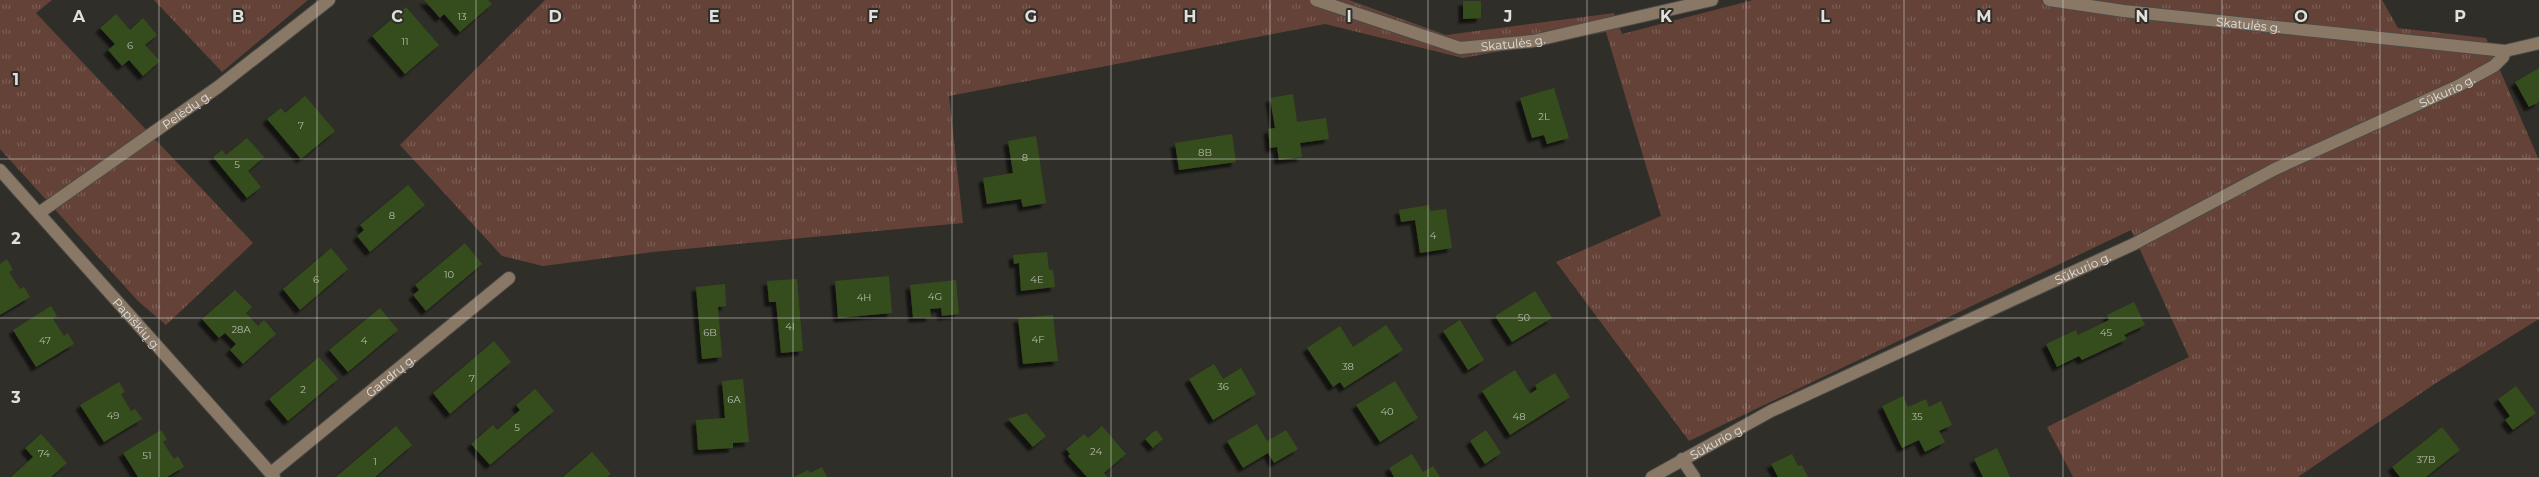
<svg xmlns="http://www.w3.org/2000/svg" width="2539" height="477" font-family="Montserrat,sans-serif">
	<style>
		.grass { fill: url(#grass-tufts) }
		.building { fill: #364d1c; filter: url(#shadow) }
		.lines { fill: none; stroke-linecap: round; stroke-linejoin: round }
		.minor-casing { stroke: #4b4a46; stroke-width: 14 }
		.minor { stroke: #8a7866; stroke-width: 12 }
		.grid { fill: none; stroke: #e1e0dd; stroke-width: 1; stroke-opacity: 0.55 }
		.labels { text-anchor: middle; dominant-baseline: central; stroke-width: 4; stroke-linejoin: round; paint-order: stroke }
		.number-label { font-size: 10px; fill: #b6bbad }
		.street-label { font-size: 12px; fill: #e1e0dd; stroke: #2f2e29 }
		.grid-label { font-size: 16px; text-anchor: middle; font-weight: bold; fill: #e1e0dd; stroke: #2f2e29; stroke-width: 4; stroke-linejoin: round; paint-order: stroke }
	</style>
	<defs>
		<pattern id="grass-tufts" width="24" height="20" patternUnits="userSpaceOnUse" patternTransform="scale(1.25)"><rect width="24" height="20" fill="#654238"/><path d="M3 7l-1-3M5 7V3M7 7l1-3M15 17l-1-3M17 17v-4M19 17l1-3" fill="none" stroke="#7b5d54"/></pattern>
		<filter id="shadow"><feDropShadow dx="-4.5" dy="4.5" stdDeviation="1" flood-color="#0009"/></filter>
	</defs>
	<rect width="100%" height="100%" fill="#2f2e29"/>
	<g class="grass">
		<path d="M 0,0 L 52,0 L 36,13 L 253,243 L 166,325 L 138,301 L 0,149 Z"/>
		<path d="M 154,0 L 308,0 L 222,72 Z"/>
		<path d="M 545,0 L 1349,0 L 1446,35 L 1614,13 L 1622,34 L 1753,0 L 2382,0 L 2398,28 L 2486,38 L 2539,160 L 2539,319 L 2436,383 L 2298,477 L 2073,477 L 2047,427 L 2189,357 L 2131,230 L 1689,441 L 1556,262 L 1661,216 L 1606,32 L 1463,58 L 1325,24 L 949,96 L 963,223 L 653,252 L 543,266 L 502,256 L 400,145 Z"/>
	</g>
	<g class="building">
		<path d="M 424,0 L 488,0 L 492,4 L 460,32 L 444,14 L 440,18 Z"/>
		<path d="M 1463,1 L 1481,1 L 1481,18 L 1463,19 Z"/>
		<path d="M 406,7 L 439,45 L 405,74 L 372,36 Z"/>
		<path d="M 116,14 L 130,30 L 143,18 L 157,35 L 145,45 L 160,61 L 143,76 L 129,60 L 122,66 L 108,50 L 115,44 L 100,28 Z"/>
		<path d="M 2539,68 L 2539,102 L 2529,107 L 2515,82 Z"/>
		<path d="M 1554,88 L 1569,138 L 1547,144 L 1544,135 L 1532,138 L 1520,98 Z"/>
		<path d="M 1293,94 L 1297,122 L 1326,118 L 1329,139 L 1300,143 L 1302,157 L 1279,160 L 1277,147 L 1270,148 L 1268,129 L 1275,128 L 1270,98 Z"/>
		<path d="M 305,96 L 335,131 L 301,159 L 267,119 L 281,108 L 285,113 Z"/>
		<path d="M 1232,134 L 1236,162 L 1179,170 L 1175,143 Z"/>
		<path d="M 1036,136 L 1046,203 L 1023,207 L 1021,199 L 987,204 L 983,178 L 1013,173 L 1008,141 Z"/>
		<path d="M 247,138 L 264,157 L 248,171 L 261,187 L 247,198 L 213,157 L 222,150 L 226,155 Z"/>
		<path d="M 408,185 L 425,205 L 370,252 L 357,236 L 364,230 L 360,225 Z"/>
		<path d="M 1429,205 L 1430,211 L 1446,209 L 1452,248 L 1420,253 L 1415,220 L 1401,222 L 1399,210 Z"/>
		<path d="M 465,243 L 482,264 L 426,311 L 413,295 L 419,290 L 415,285 Z"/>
		<path d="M 331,248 L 348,269 L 300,310 L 283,289 Z"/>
		<path d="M 1047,252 L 1049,270 L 1053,270 L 1055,287 L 1021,291 L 1019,263 L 1014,264 L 1013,255 Z"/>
		<path d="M 7,259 L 13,270 L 9,272 L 20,289 L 24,287 L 30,297 L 0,315 L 0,264 Z"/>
		<path d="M 889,276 L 892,313 L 838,318 L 835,281 Z"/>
		<path d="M 797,279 L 803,351 L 781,353 L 776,302 L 769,302 L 767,281 Z"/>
		<path d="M 956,280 L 959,314 L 942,316 L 941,308 L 930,309 L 931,317 L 913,318 L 910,285 Z"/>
		<path d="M 725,284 L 726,306 L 718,307 L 722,357 L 702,359 L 696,287 Z"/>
		<path d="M 235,290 L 252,307 L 246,313 L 258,326 L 264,320 L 276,334 L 243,364 L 230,350 L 236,344 L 225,333 L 219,338 L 202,319 Z"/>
		<path d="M 1535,291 L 1552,318 L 1512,342 L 1495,316 Z"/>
		<path d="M 2134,302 L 2145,325 L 2124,335 L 2127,339 L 2082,360 L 2079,356 L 2057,367 L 2046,344 L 2076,330 L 2078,335 L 2109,320 L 2107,315 Z"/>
		<path d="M 51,306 L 57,316 L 53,319 L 64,336 L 68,333 L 74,344 L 36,367 L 13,330 Z"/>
		<path d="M 380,308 L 398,330 L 348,372 L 329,350 Z"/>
		<path d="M 1053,315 L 1058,361 L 1023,364 L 1018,318 Z"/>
		<path d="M 1460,320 L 1484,360 L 1468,370 L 1443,331 Z"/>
		<path d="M 1386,325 L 1403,350 L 1344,388 L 1340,382 L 1333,387 L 1307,348 L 1340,326 L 1353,347 Z"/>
		<path d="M 494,341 L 511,362 L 450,414 L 433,393 Z"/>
		<path d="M 319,357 L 338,379 L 288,421 L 269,399 Z"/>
		<path d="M 1214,364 L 1223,379 L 1241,368 L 1256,394 L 1213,420 L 1189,379 Z"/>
		<path d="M 1515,370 L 1530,394 L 1537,389 L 1535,385 L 1555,373 L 1570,397 L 1510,435 L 1482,391 Z"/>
		<path d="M 743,379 L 749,442 L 733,443 L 733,448 L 698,450 L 696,420 L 725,418 L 722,381 Z"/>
		<path d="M 1395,381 L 1418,418 L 1380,442 L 1356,405 Z"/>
		<path d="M 119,382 L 125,392 L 121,394 L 131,411 L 135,409 L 142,419 L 104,442 L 80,405 Z"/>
		<path d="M 2516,386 L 2536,413 L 2513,430 L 2505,420 L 2510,416 L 2498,399 Z"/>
		<path d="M 535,389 L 554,411 L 490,465 L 471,444 L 493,425 L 497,430 L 520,410 L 516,405 Z"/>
		<path d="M 1903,396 L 1908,407 L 1926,399 L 1929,407 L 1941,401 L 1952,425 L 1939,431 L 1945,442 L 1925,452 L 1919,440 L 1902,448 L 1882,406 Z"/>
		<path d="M 1026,413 L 1046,436 L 1033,447 L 1008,419 Z"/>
		<path d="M 1257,424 L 1267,441 L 1286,430 L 1298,449 L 1274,463 L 1268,453 L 1243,468 L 1227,441 Z"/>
		<path d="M 396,426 L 412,445 L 375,477 L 336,477 Z"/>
		<path d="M 1102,426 L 1126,454 L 1104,473 L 1107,477 L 1087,477 L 1068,456 L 1070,454 L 1066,449 L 1084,434 L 1088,438 Z"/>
		<path d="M 2442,427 L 2460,450 L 2426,477 L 2400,477 L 2392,467 Z"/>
		<path d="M 161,430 L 167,439 L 163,442 L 174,459 L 178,456 L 184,467 L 167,477 L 138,477 L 123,453 Z"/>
		<path d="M 1156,430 L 1163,439 L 1153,448 L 1145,439 Z"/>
		<path d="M 1486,430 L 1501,453 L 1485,464 L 1470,441 Z"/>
		<path d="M 41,434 L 67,463 L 51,477 L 11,477 L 33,457 L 25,448 Z"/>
		<path d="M 1997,448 L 2010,477 L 1983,477 L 1974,459 Z"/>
		<path d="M 592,452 L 611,474 L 607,477 L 563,477 Z"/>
		<path d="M 1412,454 L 1423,472 L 1433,466 L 1440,477 L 1394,477 L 1389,468 Z"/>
		<path d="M 1792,454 L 1798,466 L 1802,465 L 1808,477 L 1778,477 L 1771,464 Z"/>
		<path d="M 822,467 L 827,477 L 794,477 L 808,470 L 810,473 Z"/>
	</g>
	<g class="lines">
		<defs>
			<g id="minor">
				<path id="s1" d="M 1316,0 L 1460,48 L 1533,41 L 1712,0"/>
				<path id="s2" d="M 2049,0 L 2124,11 L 2505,51 L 2539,43"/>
				<path id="s3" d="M 0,170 L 274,477"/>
				<path id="s4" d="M 39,213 L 218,87 L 329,0"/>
				<path d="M 1682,459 L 1694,477"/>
				<path id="s5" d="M 271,473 L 509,278"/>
				<path id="s6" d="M 1652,477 L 1771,411 L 2134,244 L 2275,169 L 2458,86 L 2494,66 L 2503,57 L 2505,51"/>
			</g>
		</defs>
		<use href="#minor" class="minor-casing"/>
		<use href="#minor" class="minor"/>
	</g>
	<path class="grid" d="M 159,0 L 159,477M 317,0 L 317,477M 476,0 L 476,477M 635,0 L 635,477M 793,0 L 793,477M 952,0 L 952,477M 1111,0 L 1111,477M 1270,0 L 1270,477M 1428,0 L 1428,477M 1587,0 L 1587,477M 1746,0 L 1746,477M 1904,0 L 1904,477M 2063,0 L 2063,477M 2222,0 L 2222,477M 2380,0 L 2380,477M 0,159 L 2539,159M 0,318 L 2539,318"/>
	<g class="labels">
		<g class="number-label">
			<text x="462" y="16">13</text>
			<text x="405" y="41">11</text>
			<text x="130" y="45">6</text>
			<text x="1544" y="116">2L</text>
			<text x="301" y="125">7</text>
			<text x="1205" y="152">8B</text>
			<text x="1025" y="157">8</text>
			<text x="237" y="164">5</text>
			<text x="392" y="215">8</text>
			<text x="1433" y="235">4</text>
			<text x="449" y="274">10</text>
			<text x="316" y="279">6</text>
			<text x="1037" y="279">4E</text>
			<text x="935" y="296">4G</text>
			<text x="864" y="297">4H</text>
			<text x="1524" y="317">50</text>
			<text x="790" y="326">4I</text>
			<text x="241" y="329">28A</text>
			<text x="710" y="332">6B</text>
			<text x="2106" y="332">45</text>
			<text x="1038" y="339">4F</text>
			<text x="45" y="340">47</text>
			<text x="364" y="340">4</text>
			<text x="1348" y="366">38</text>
			<text x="472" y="378">7</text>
			<text x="1223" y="386">36</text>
			<text x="303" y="389">2</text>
			<text x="734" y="399">6A</text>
			<text x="1387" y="411">40</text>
			<text x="113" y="415">49</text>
			<text x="1519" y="416">48</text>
			<text x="1917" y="416">35</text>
			<text x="517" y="427">5</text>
			<text x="1096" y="451">24</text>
			<text x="44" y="453">74</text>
			<text x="147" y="455">51</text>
			<text x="2426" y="459">37B</text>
			<text x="375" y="461">1</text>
		</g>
		<g class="street-label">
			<text stroke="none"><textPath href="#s2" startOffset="201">Skatulės g.</textPath></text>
			<text stroke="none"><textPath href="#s1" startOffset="205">Skatulės g.</textPath></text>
			<text stroke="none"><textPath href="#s6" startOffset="884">Sūkurio g.</textPath></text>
			<text stroke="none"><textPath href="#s4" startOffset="180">Pelėdų g.</textPath></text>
			<text stroke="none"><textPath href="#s6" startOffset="479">Sūkurio g.</textPath></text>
			<text stroke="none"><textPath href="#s3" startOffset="206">Papiškių g.</textPath></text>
			<text stroke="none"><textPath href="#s5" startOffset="154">Gandrų g.</textPath></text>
			<text stroke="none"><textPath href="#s6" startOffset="74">Sūkurio g.</textPath></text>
		</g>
	</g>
	<g class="grid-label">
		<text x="79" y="22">A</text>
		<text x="238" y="22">B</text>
		<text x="397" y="22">C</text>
		<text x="555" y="22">D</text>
		<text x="714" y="22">E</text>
		<text x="873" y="22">F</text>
		<text x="1031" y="22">G</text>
		<text x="1190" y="22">H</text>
		<text x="1349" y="22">I</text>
		<text x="1508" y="22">J</text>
		<text x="1666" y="22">K</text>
		<text x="1825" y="22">L</text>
		<text x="1984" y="22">M</text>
		<text x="2142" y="22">N</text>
		<text x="2301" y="22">O</text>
		<text x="2460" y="22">P</text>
		<text x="16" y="85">1</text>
		<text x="16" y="244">2</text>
		<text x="16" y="403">3</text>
	</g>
</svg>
